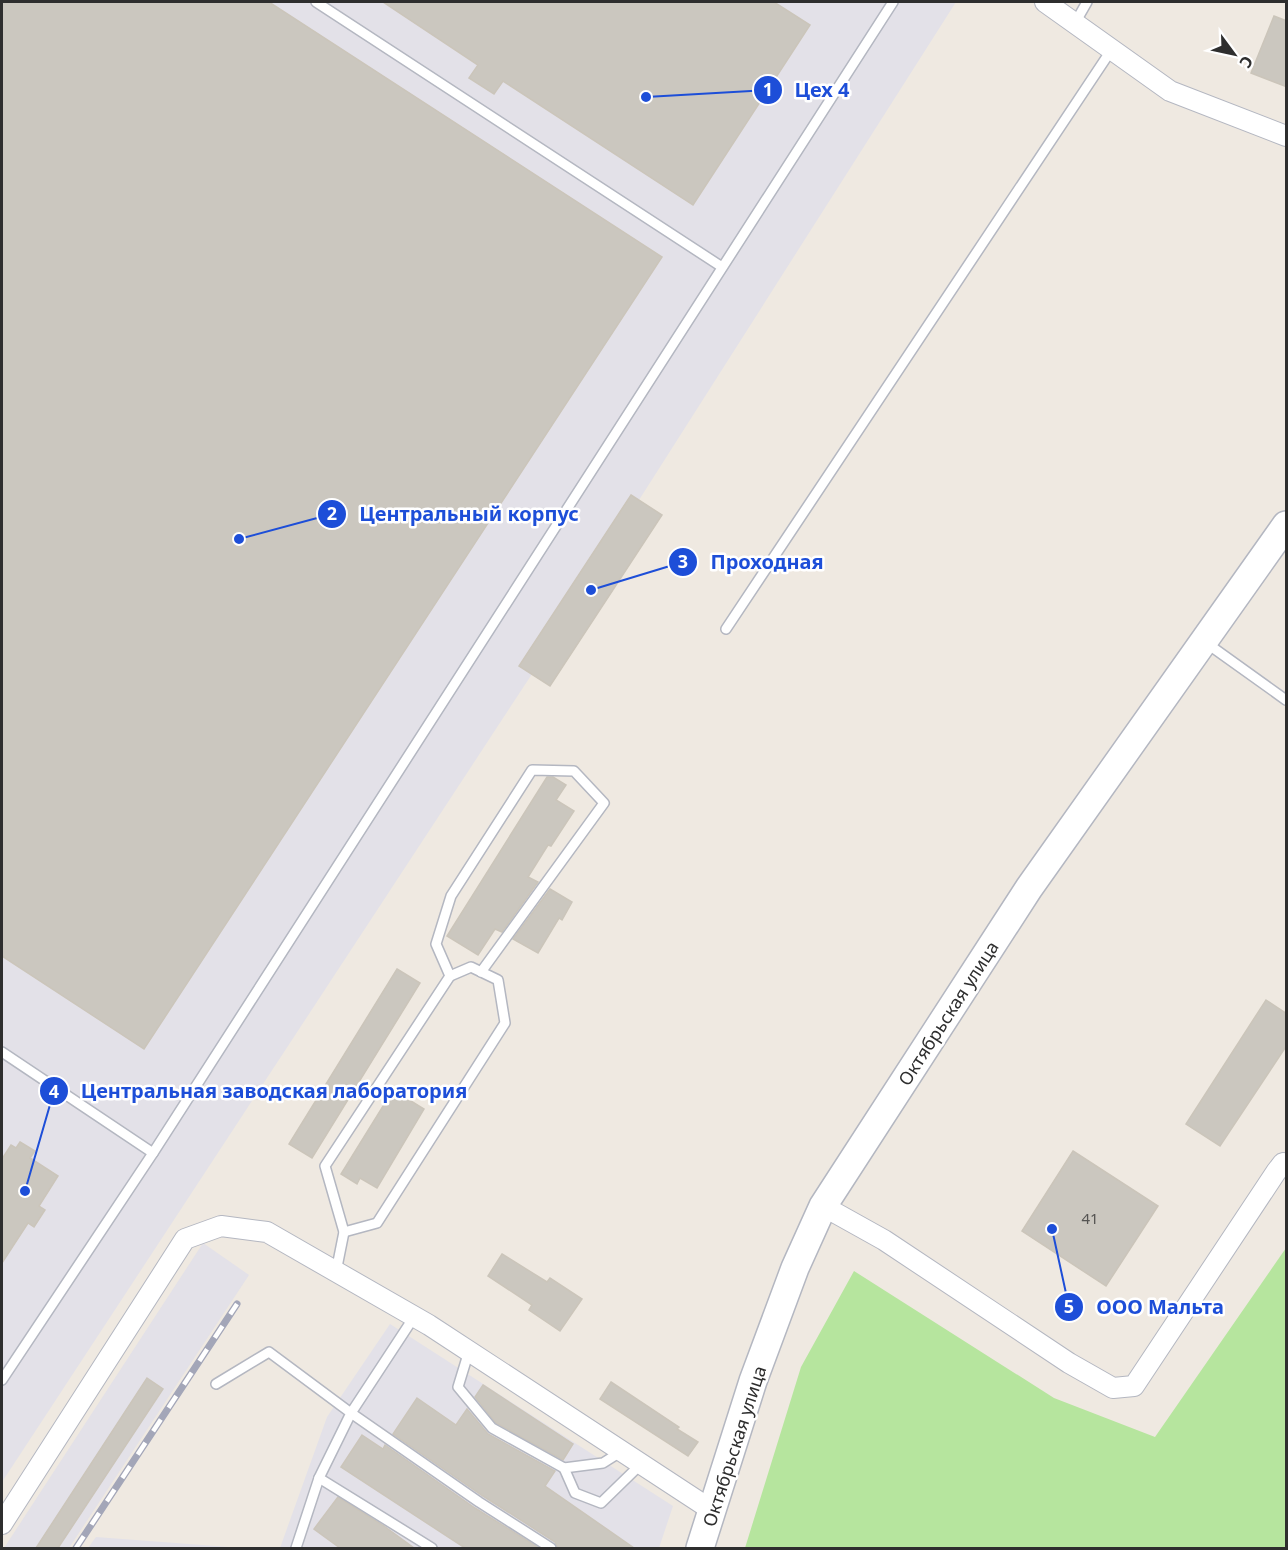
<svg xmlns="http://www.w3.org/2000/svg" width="1288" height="1550" font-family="'Noto Sans',sans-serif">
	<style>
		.industrial { fill: #e3e1e8 }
		.green { fill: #b6e59e }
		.building { fill: #cbc7bf; stroke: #cbc5ba; stroke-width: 1.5 }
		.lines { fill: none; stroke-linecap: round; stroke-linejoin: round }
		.lane-casing { stroke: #b4b7c1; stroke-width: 12 }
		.street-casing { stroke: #b4b7c1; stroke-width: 22 }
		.secondary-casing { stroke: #b4b7c1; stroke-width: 30 }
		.lane { stroke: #fff; stroke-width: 9 }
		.street { stroke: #fff; stroke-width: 20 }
		.secondary { stroke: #fff; stroke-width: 27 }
		.rail-casing { stroke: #a3a6b8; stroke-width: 7 }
		.rail { stroke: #fff; stroke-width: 4.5; stroke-dasharray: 14; stroke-linecap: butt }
		.labels { text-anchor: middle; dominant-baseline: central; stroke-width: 5; stroke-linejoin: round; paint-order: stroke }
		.number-label { font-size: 15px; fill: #555452 }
		.street-label { font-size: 18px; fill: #2e2e2e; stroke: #fff }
		.leader { fill: none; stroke: #1d4ed8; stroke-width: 2 }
		.callout-dot { fill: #1d4ed8; stroke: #fff; stroke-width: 2 }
		.mark-label { font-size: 18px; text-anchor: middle; font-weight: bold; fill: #fff }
		.callout-label { font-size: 20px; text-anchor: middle; font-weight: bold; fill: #1d4ed8; stroke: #fff; stroke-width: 5; stroke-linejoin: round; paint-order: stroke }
	</style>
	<rect width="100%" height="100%" fill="#efe9e1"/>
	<g class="industrial">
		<path d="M 2,2 L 956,2 L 639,500 L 532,674 L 2,1482 Z"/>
		<path d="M 203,1243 L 249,1275 L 69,1548 L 4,1548 Z"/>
		<path d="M 390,1324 L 673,1506 L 659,1548 L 280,1548 L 327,1417 Z"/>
		<path d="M 96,1537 L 242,1548 L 88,1548 Z"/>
	</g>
	<path class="green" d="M 1286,1248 L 1286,1548 L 745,1548 L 801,1367 L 854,1271 L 1054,1398 L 1155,1437 Z"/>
	<g class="building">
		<path d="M 2,2 L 269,2 L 662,257 L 144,1049 L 2,956 Z"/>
		<path d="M 383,2 L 774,2 L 810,25 L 693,205 L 503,81 L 494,94 L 469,78 L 478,65 Z"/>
		<path d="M 1274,16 L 1287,21 L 1287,87 L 1251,73 Z"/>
		<path d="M 631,495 L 662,515 L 550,686 L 519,666 Z"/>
		<path d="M 547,777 L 553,777 L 566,785 L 556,800 L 574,811 L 551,846 L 548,845 L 528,877 L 538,882 L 502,932 L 495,929 L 478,955 L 447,936 Z"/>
		<path d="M 550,889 L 572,902 L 562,920 L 559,918 L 538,953 L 513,939 Z"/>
		<path d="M 397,969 L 420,983 L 312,1158 L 289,1144 Z"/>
		<path d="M 1266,1000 L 1287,1014 L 1287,1045 L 1220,1146 L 1186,1124 Z"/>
		<path d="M 393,1090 L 424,1109 L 377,1188 L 360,1178 L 357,1184 L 341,1174 Z"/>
		<path d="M 20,1142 L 35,1151 L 30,1158 L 58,1176 L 39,1206 L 45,1210 L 34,1227 L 28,1223 L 2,1263 L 2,1159 L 11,1145 L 16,1148 Z"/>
		<path d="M 1073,1151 L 1158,1206 L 1106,1286 L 1022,1231 Z"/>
		<path d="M 502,1254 L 547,1282 L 550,1278 L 582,1299 L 560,1331 L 529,1310 L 532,1305 L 488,1276 Z"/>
		<path d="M 147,1378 L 163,1389 L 58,1548 L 36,1548 Z"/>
		<path d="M 611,1382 L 679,1427 L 677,1429 L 698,1442 L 688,1456 L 600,1399 Z"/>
		<path d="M 483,1385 L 573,1444 L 563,1460 L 496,1423 L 475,1397 Z"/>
		<path d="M 417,1398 L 456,1425 L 467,1409 L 488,1434 L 555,1471 L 545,1486 L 634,1548 L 558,1548 L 555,1542 L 483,1496 L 393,1434 Z"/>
		<path d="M 362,1435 L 383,1449 L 385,1445 L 475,1508 L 539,1548 L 465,1548 L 341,1467 Z"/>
		<path d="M 338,1497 L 384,1526 L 414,1548 L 340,1548 L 314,1529 Z"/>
	</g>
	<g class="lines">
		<defs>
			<g id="lane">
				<path d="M 316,2 L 722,267"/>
				<path d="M 1075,23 L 1087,2"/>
				<path d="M 726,629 L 1112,49"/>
				<path d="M 1205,642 L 1286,700"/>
				<path d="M 2,1052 L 153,1153 L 893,2"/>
				<path d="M 344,1232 L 377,1223 L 505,1023 L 498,980 L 471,967 L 450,976"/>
				<path d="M 336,1272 L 344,1232 L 325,1166 L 450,976 L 436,944 L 451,896 L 532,770 L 574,771 L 604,803 L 481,972"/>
				<path d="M 414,1317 L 351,1413 L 479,1502 L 551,1548"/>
				<path d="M 469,1351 L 458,1387 L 492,1428 L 564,1468 L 603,1463 L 622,1451"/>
				<path d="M 2,1380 L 153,1153"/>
				<path d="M 216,1384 L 269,1352 L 351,1413 L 319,1478 L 432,1548"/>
				<path d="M 564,1468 L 575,1493 L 601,1503 L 641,1464"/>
				<path d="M 296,1548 L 319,1478"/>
			</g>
			<g id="street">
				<path d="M 1045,2 L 1170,91 L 1286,136"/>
				<path d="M 823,1206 L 884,1240 L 1069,1363 L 1113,1388 L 1134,1386 L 1276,1172 L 1283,1163 L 1286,1165"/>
				<path d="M 2,1524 L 185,1239 L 221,1226 L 267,1232 L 429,1325 L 713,1511"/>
			</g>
			<path id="secondary" d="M 700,1548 L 753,1381 L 795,1268 L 823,1206 L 1029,888 L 1286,525"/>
		</defs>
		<use href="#lane" class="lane-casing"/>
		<use href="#street" class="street-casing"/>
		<use href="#secondary" class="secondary-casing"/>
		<use href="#lane" class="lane"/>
		<use href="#street" class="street"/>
		<use href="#secondary" class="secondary"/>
		<defs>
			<path id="rail" d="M 76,1548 L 237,1304"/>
		</defs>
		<use href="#rail" class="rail-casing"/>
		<use href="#rail" class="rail"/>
	</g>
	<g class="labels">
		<g class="number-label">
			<text x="1090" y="1218">41</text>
		</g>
		<g class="street-label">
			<text transform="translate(948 1013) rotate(-57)">Октябрьская улица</text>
			<text transform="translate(734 1446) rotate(-72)">Октябрьская улица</text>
		</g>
	</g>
	<path class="leader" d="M646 97L768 90M239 539L332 514M591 590L683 562M25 1191L54 1091M1052 1229L1069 1307"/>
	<g class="callout-dot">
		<circle cx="646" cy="97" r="6"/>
		<circle cx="239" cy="539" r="6"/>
		<circle cx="591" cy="590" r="6"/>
		<circle cx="25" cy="1191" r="6"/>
		<circle cx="1052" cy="1229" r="6"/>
		<circle cx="768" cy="90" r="15"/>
		<circle cx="332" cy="514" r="15"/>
		<circle cx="683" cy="562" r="15"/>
		<circle cx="54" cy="1091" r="15"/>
		<circle cx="1069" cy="1307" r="15"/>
	</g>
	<g class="mark-label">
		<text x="768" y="96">1</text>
		<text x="332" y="520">2</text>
		<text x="683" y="568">3</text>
		<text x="54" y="1098">4</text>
		<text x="1069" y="1313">5</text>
	</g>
	<g class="callout-label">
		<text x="822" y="97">Цех 4</text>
		<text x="469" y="521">Центральный корпус</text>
		<text x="767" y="569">Проходная</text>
		<text x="274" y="1098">Центральная заводская лаборатория</text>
		<text x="1160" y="1314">ООО Мальта</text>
	</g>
	<rect width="1288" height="1550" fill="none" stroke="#2e2e2e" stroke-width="6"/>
	<g transform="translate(1234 54) rotate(123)" stroke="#ffffff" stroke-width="4.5" paint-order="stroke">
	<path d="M0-4.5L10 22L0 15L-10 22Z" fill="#2e2e2e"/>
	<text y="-9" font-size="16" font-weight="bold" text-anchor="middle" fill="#2e2e2e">С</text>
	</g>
</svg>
